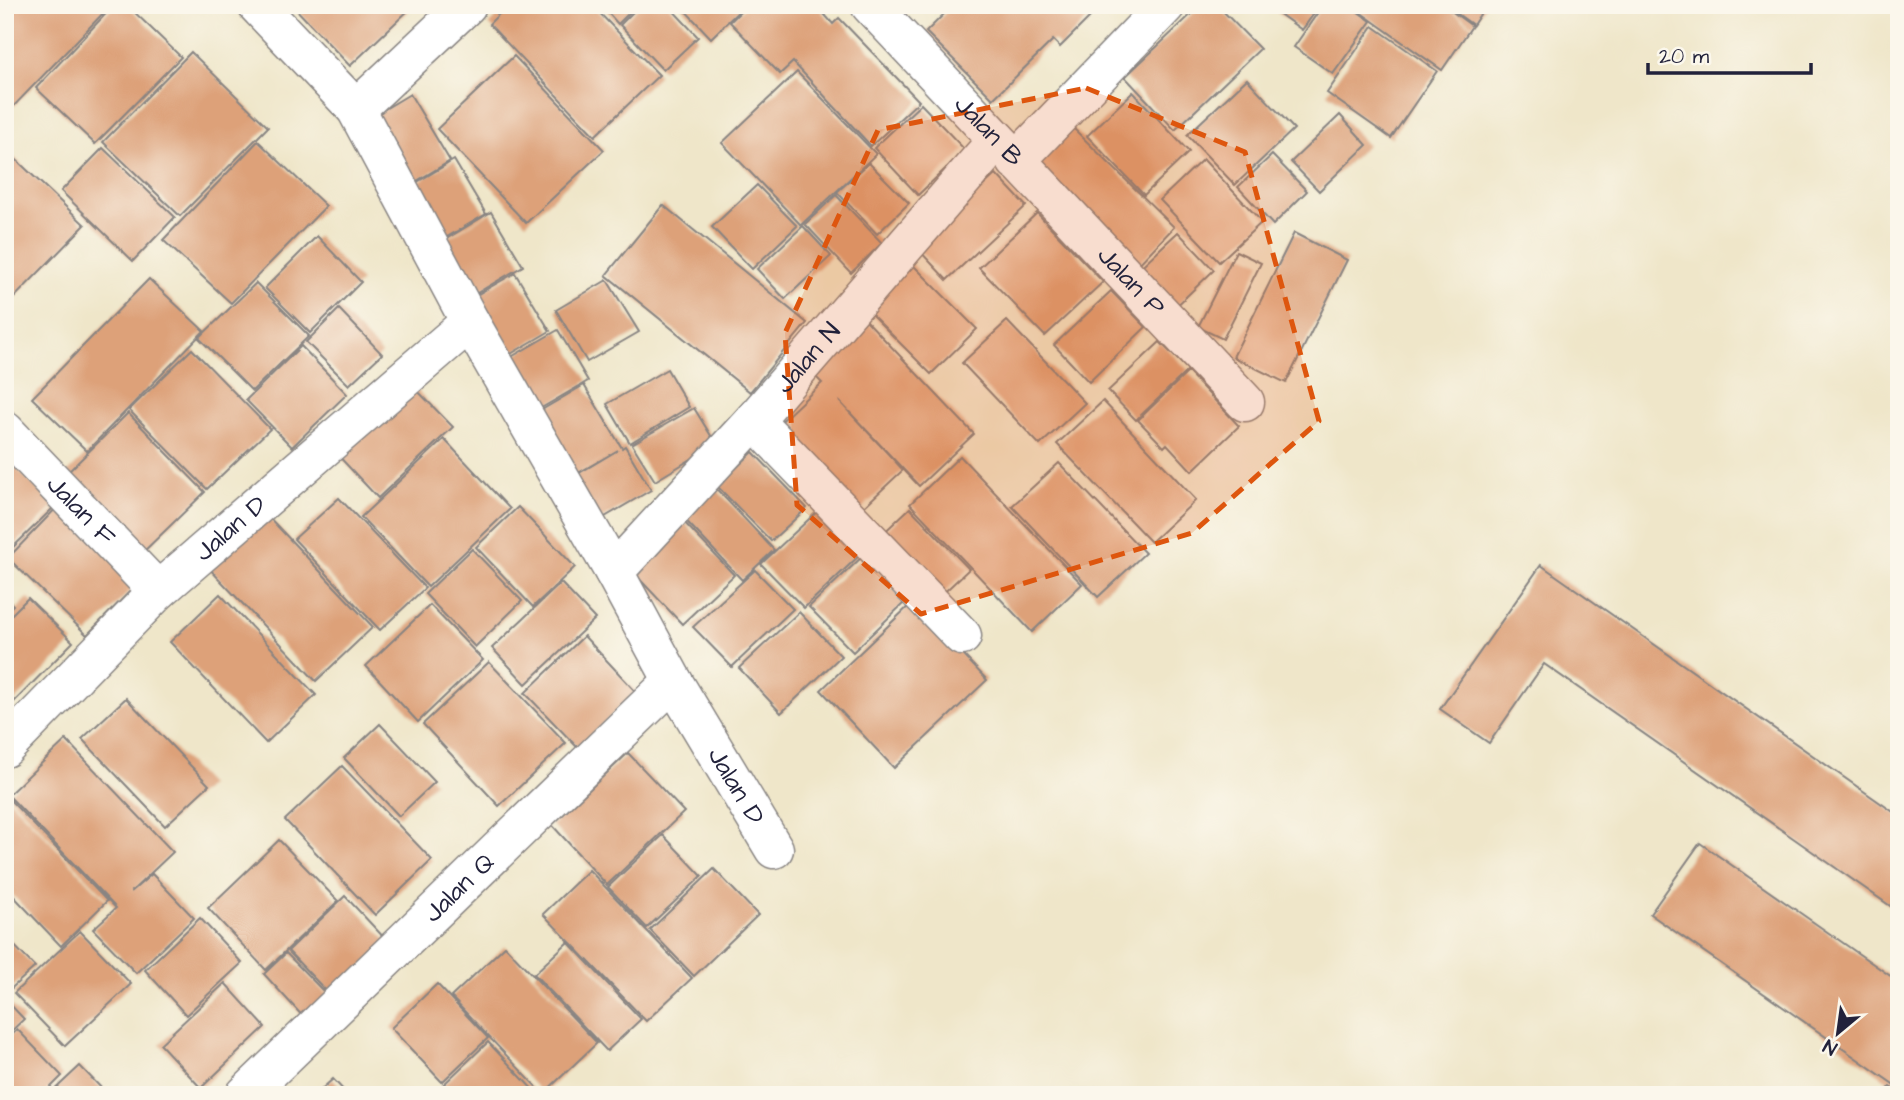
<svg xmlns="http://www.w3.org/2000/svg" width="1904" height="1100" font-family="'Architects Daughter',sans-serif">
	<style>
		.building { fill: #dda179 }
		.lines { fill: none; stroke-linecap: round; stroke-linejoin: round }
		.minor-casing { stroke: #888482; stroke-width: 41 }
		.minor { stroke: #fff; stroke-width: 38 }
		.marked { fill: #de560e; fill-opacity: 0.2; stroke: #de560e; stroke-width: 5; stroke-dasharray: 14 9; stroke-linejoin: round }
		.labels { text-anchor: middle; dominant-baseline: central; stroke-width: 5; stroke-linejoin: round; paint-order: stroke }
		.street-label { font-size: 26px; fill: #22223b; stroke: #fbf7ec }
	</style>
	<rect width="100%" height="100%" fill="#fbf7ec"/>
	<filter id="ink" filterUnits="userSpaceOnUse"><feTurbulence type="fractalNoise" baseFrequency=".0143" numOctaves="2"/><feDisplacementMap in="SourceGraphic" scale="14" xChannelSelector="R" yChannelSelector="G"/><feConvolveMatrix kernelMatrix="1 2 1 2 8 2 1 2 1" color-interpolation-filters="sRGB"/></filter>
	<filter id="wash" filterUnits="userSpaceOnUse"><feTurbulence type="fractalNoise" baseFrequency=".00686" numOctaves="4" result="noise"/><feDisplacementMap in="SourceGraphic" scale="28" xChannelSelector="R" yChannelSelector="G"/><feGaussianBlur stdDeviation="1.57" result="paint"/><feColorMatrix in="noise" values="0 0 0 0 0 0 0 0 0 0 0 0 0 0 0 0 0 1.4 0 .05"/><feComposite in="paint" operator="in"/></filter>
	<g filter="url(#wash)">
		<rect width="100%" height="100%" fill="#efe6c9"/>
		<g id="blocks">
			<g class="building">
				<path d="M 5,5 L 111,5 L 10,110 L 5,106 Z"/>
				<path d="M 114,5 L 127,5 L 181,57 L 95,144 L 36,88 Z"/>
				<path d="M 292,5 L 414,5 L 350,66 Z"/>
				<path d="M 508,5 L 592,5 L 659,75 L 595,136 L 489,24 Z"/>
				<path d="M 601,5 L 637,5 L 618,24 Z"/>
				<path d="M 640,5 L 668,5 L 698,37 L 663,70 L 620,25 Z"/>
				<path d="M 680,5 L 745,5 L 711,38 Z"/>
				<path d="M 747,5 L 816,5 L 833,24 L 839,18 L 919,101 L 871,146 L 793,62 L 780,74 L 730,22 Z"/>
				<path d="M 953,5 L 1102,5 L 1060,47 L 1053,40 L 993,99 L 926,32 Z"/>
				<path d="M 1201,5 L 1217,5 L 1260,49 L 1175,130 L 1125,77 Z"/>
				<path d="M 1267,5 L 1320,5 L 1302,30 Z"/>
				<path d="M 1323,5 L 1348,5 L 1371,21 L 1333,74 L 1294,47 Z"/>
				<path d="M 1350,5 L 1443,5 L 1472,26 L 1442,70 Z"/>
				<path d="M 1445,5 L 1486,5 L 1473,25 Z"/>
				<path d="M 1373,26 L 1437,71 L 1391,138 L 1327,93 Z"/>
				<path d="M 191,52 L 268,127 L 180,216 L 103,142 Z"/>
				<path d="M 514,56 L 604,150 L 526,223 L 437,129 Z"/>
				<path d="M 797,72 L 876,154 L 801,225 L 722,143 Z"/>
				<path d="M 1247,79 L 1294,129 L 1235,185 L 1187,135 Z"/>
				<path d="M 1133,92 L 1189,152 L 1144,195 L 1087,136 Z"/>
				<path d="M 410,94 L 450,161 L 410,185 L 370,118 Z"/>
				<path d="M 921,104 L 965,150 L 918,195 L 874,148 Z"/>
				<path d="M 1340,115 L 1367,145 L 1319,191 L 1291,162 Z"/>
				<path d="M 1073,128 L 1174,227 L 1136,267 L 1034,169 Z"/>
				<path d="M 258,141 L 326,206 L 231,303 L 163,240 Z"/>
				<path d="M 103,148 L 175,217 L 133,261 L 61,191 Z"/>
				<path d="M 5,149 L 85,225 L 5,307 Z"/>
				<path d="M 1272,155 L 1307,191 L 1273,225 L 1238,187 Z"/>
				<path d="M 1203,159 L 1262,222 L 1219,262 L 1160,200 Z"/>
				<path d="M 454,160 L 486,214 L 435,244 L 404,190 Z"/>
				<path d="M 869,163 L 909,203 L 877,234 L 837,192 Z"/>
				<path d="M 996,174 L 1026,206 L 947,280 L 917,248 Z"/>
				<path d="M 757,185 L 797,226 L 752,269 L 712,227 Z"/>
				<path d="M 836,195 L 882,243 L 851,273 L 805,224 Z"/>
				<path d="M 663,205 L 807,323 L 750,392 L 606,275 Z"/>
				<path d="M 491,212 L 523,266 L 465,300 L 433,247 Z"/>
				<path d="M 1037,213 L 1103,282 L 1045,336 L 979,268 Z"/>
				<path d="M 803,226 L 831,256 L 785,299 L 757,269 Z"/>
				<path d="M 1178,232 L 1214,270 L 1167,315 L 1130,277 Z"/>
				<path d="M 1294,233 L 1347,260 L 1286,383 L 1233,357 Z"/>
				<path d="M 317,236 L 361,282 L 310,333 L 265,288 Z"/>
				<path d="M 1236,251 L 1261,263 L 1223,339 L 1198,327 Z"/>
				<path d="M 907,259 L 977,329 L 931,374 L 861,304 Z"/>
				<path d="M 515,273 L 550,331 L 502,359 L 466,301 Z"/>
				<path d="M 149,279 L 204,331 L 87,451 L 32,398 Z"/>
				<path d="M 607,280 L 639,332 L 587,362 L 556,310 Z"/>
				<path d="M 256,283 L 309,336 L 252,391 L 199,338 Z"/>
				<path d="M 1111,291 L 1146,327 L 1089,382 L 1054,345 Z"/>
				<path d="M 339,309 L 382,354 L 349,385 L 306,342 Z"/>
				<path d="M 866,320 L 974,434 L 919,486 L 839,401 L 903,470 L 852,518 L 770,432 L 822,383 L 811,372 Z"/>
				<path d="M 1007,321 L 1085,403 L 1040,445 L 962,363 Z"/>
				<path d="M 558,330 L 588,381 L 536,411 L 506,360 Z"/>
				<path d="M 1160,342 L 1188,370 L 1136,420 L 1108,391 Z"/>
				<path d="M 301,346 L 347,394 L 292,447 L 246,400 Z"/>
				<path d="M 192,349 L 270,429 L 207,489 L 129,410 Z"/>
				<path d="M 667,369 L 689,407 L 630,443 L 607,404 Z"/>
				<path d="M 1188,372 L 1239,426 L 1192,471 L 1167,444 L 1164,447 L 1138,420 Z"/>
				<path d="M 407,380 L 453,427 L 378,498 L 333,450 Z"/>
				<path d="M 584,385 L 622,448 L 625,446 L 651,490 L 598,521 L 571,478 L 618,450 L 573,476 L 535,414 Z"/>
				<path d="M 1103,401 L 1196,500 L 1151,542 L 1057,444 Z"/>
				<path d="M 694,408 L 716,444 L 655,481 L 632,444 Z"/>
				<path d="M 128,413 L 205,492 L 138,557 L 61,479 Z"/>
				<path d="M 444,439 L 510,509 L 428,587 L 361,517 Z"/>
				<path d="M 753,452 L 807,508 L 771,541 L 717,486 Z"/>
				<path d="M 960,456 L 1082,584 L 1032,632 L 910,504 Z"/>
				<path d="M 5,457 L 55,506 L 5,555 Z"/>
				<path d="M 1059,463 L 1145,553 L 1098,597 L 1012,506 Z"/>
				<path d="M 709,481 L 774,550 L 742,580 L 677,511 Z"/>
				<path d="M 339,498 L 425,588 L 380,630 L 294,539 Z"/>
				<path d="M 63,501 L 142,579 L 87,635 L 8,558 Z"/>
				<path d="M 518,507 L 575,567 L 533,607 L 476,547 Z"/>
				<path d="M 822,507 L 863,552 L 804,608 L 761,564 Z"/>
				<path d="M 910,508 L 969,569 L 934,602 L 875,541 Z"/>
				<path d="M 262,510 L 373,627 L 316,681 L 205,564 Z"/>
				<path d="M 683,521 L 734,575 L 682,624 L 631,570 Z"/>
				<path d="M 472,549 L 522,601 L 475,647 L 425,594 Z"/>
				<path d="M 863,556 L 906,601 L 853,652 L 809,607 Z"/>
				<path d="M 1541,565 L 1899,816 L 1899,912 L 1544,664 L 1489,743 L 1440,709 Z"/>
				<path d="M 755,570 L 793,609 L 732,667 L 693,627 Z"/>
				<path d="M 561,583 L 595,619 L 526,684 L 492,648 Z"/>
				<path d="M 220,594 L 316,695 L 266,743 L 170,642 Z"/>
				<path d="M 5,597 L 13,605 L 5,613 Z"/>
				<path d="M 28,598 L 73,642 L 5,711 L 5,621 Z"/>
				<path d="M 913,602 L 987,680 L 894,768 L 821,690 Z"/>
				<path d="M 430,605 L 483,660 L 418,722 L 366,666 Z"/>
				<path d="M 799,612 L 841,656 L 781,713 L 739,668 Z"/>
				<path d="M 584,636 L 636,692 L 578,748 L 525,693 Z"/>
				<path d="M 489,662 L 566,743 L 499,806 L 423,724 Z"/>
				<path d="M 126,698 L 209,785 L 165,826 L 82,739 Z"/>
				<path d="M 380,724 L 435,782 L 399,816 L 344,758 Z"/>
				<path d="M 66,740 L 173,852 L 131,892 L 152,874 L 194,918 L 136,973 L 93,929 L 116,908 L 8,795 Z"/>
				<path d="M 628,753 L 684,812 L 607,885 L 552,825 Z"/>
				<path d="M 342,766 L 432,860 L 375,915 L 285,820 Z"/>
				<path d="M 10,800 L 107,901 L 61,946 L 5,887 L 5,804 Z"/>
				<path d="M 663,835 L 702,876 L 647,928 L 608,887 Z"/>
				<path d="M 279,840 L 338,901 L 266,970 L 208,908 Z"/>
				<path d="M 1700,843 L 1899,982 L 1899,1088 L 1650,914 Z"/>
				<path d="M 714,869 L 758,915 L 694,976 L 650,930 Z"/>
				<path d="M 589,870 L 692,978 L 646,1021 L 543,914 Z"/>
				<path d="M 345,896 L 389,943 L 332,997 L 288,951 Z"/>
				<path d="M 200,918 L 242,963 L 186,1015 L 145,970 Z"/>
				<path d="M 80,931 L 131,984 L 65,1046 L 14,993 Z"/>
				<path d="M 5,936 L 35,967 L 5,994 Z"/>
				<path d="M 568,942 L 641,1019 L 607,1051 L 534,974 Z"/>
				<path d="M 505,946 L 597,1043 L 543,1094 L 451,997 Z"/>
				<path d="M 286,953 L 331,999 L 307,1021 L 264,974 Z"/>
				<path d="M 225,983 L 265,1027 L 201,1088 L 160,1044 Z"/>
				<path d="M 437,984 L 488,1038 L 442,1082 L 391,1028 Z"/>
				<path d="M 5,999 L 24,1019 L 5,1037 Z"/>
				<path d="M 17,1029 L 62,1076 L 43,1095 L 5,1095 L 5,1040 Z"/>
				<path d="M 488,1042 L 538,1095 L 451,1095 L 443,1085 Z"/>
				<path d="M 80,1066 L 108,1095 L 49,1095 Z"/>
				<path d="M 333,1079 L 348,1095 L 315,1095 Z"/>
				<path d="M 1890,1087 L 1899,1093 L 1899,1095 L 1884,1095 Z"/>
			</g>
		</g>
	</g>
	<g filter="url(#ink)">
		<use href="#blocks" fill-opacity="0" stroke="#888482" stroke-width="2"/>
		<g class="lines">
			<defs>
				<g id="minor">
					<path id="s1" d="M 257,5 L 356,109 L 470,322 L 614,572 L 673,681 L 774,849"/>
					<path id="s2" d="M 870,5 L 1245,402"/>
					<path d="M 356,109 L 467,5"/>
					<path d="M 1016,161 L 1166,5"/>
					<path d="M 754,420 L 962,636"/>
					<path id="s3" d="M 5,431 L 158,591"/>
					<path id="s4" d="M 614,572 L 754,420 L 997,140"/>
					<path id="s5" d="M 5,748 L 158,591 L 470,322"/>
					<path id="s6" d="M 245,1095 L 673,681"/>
				</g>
			</defs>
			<use href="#minor" class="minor-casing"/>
			<use href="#minor" class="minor"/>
		</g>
	</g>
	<path class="marked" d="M 1086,88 L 1245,152 L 1319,421 L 1192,533 L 921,614 L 797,505 L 785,333 L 878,130 Z"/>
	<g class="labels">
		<g class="street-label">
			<text stroke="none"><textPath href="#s2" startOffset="173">Jalan B</textPath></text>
			<text stroke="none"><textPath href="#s2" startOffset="380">Jalan P</textPath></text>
			<text stroke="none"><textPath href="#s4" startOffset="289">Jalan N</textPath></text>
			<text stroke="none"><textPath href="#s3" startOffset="110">Jalan F</textPath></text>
			<text stroke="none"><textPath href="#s5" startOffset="315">Jalan D</textPath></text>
			<text stroke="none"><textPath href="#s1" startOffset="920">Jalan D</textPath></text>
			<text stroke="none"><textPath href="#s6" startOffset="298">Jalan Q</textPath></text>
		</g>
	</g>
	<rect width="1904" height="1100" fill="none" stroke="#fbf7ec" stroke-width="28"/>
	<g transform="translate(1838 1033) rotate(209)" stroke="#fbf7ec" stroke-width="5" paint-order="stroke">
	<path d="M0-5L12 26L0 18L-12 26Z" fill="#22223b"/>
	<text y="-10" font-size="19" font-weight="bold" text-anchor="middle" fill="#22223b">N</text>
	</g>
	<path d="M1648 63v10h163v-10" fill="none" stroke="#22223b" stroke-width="3.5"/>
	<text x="1659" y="63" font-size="21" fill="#22223b" stroke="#fbf7ec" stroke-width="5" paint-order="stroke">20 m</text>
</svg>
